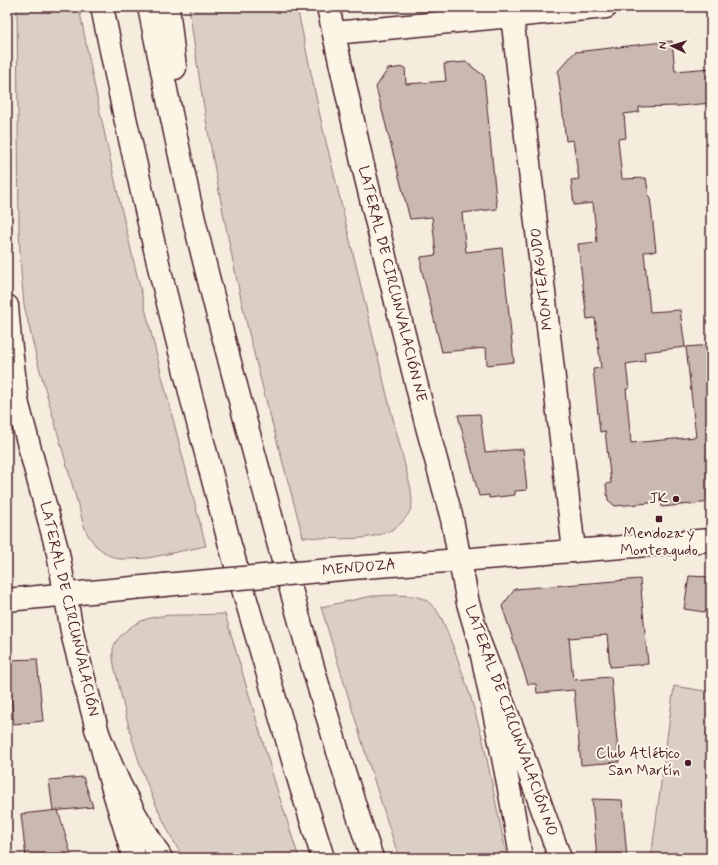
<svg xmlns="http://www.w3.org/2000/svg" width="718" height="865" font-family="Mynerve,sans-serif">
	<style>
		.green { fill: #dbcec4; stroke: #927678 }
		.building { fill: #cab9b1; stroke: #4a1f2b }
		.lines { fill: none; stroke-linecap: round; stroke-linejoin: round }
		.minor-casing { stroke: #4a1f2b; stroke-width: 25 }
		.tertiary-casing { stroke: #4a1f2b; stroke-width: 25 }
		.secondary-casing { stroke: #4a1f2b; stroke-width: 25 }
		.primary-casing { stroke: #4a1f2b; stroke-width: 25 }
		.motorway-casing { stroke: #4a1f2b; stroke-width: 25 }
		.minor { stroke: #fcf5e5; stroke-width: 22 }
		.tertiary { stroke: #fcf5e5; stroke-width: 22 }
		.secondary { stroke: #fcf5e5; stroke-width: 22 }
		.primary { stroke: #fcf5e5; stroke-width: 22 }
		.motorway { stroke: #fcf5e5; stroke-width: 22 }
		.primary-bridge-casing { stroke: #4a1f2b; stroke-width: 25; stroke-linecap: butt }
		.primary-bridge { stroke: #fcf5e5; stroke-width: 22 }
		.poi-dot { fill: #4a1f2b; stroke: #fcf5e5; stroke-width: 1.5 }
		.labels { text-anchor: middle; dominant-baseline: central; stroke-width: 4; stroke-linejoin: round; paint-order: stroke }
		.street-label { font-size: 15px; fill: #4a1f2b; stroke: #fcf5e5 }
		.poi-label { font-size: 15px; fill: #4a1f2b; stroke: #fcf5e5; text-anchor: end }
	</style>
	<rect width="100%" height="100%" fill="#f5ecde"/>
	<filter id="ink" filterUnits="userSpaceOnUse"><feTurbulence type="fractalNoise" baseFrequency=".025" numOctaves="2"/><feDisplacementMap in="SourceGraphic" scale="8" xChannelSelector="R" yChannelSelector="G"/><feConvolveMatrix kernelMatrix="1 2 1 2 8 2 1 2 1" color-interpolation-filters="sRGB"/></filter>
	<g filter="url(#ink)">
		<g class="green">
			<path d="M 17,7 L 79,7 C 113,189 159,367 206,546 L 148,558 L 130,559 L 119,559 L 108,555 L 95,545 L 88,535 L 84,526 L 37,360 L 24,305 L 21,272 L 19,230 Z"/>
			<path d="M 189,7 L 297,7 L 322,125 L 341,203 L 387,395 L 411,489 C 411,493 412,497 412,502 C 412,509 408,515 403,521 C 382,545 332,538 303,537 C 282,458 259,379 241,299 C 220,203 202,105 189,7 Z"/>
			<path d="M 395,595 L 414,596 L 421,598 L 426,600 L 436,609 L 442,619 L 456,654 L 470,695 L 483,740 L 507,858 L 399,858 L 367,758 L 321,607 L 372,596 Z"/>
			<path d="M 225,614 L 276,786 L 299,858 L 183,858 C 164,825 147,788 136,752 C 127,723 121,694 114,665 C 111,648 113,642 127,630 C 144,615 166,615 188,615 C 200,615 212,614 225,614 Z"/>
			<path d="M 674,686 L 711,692 L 711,858 L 651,858 Z"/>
		</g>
		<g class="building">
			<path d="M 672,41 L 675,71 L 711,68 L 711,103 L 679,106 L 639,107 L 639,112 L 624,114 L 626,138 L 618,139 L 622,179 L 646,178 L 649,197 L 650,197 L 656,251 L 644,252 L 650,312 L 680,310 L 685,347 L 644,352 L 645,361 L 626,364 L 629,389 L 626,389 L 631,443 L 696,437 L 686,347 L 711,345 L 711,502 L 662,507 L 661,502 L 615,506 L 608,500 L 606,484 L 611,483 L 605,431 L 600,432 L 593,369 L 601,368 L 595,318 L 587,319 L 578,244 L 597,242 L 595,222 L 593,203 L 574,205 L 571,180 L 579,179 L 573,140 L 566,141 L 558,71 L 575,52 Z"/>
			<path d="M 466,62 L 484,76 L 497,209 L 462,213 L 466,252 L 502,248 L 514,362 L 487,365 L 486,348 L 442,352 L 421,267 L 421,257 L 436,255 L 432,217 L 410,219 L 376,87 L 388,69 L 405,67 L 406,84 L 446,81 L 444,64 Z"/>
			<path d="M 480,414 L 485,452 L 523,449 L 527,490 L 515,491 L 515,495 L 489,498 L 489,495 L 479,496 L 458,415 Z"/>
			<path d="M 689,576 L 711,577 L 711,613 L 684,609 Z"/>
			<path d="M 640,579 L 648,664 L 610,667 L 607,635 L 569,638 L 573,680 L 611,677 L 619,762 L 581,765 L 574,690 L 537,693 L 536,684 L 528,684 L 502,606 L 515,589 Z"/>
			<path d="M 37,659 L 43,721 L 14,724 L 7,660 Z"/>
			<path d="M 83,777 L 93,807 L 53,811 L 49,780 Z"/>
			<path d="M 592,799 L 622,800 L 627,858 L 597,858 Z"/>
			<path d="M 58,810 L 72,858 L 26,858 L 21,814 Z"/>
		</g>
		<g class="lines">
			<defs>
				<g id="minor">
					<path d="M 511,7 L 574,551"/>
					<path d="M 334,33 L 606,7"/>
				</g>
				<g id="tertiary">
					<path d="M 328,7 L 362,162 L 397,306 L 426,423 L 452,519 L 468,603 L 479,641 L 518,742 L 560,858"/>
					<path d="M 14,390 L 58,553 L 73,637 L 110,779 L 134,858"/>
				</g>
				<path id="secondary" d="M 460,560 L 711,540"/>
				<g id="primary">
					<path d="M 364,567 L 460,560"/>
					<path d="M 7,600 L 164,585"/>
				</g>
				<g id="motorway">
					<path d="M 102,7 L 124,113 L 159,267 L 191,396 L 230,545 L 300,784 L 323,858"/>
					<path d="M 149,7 C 162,71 175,134 189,198 C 212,298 239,398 266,497 C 298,618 332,739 372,858"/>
					<path d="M 168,7 L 175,68"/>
					<path d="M 7,306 L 10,340 L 18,408"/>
					<path d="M 479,641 C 494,713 510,785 521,858"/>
					<path d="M 96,729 L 119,783 L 134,812 L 161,858"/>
				</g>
			</defs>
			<use href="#minor" class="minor-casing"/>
			<use href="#tertiary" class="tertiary-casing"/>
			<use href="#secondary" class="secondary-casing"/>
			<use href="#primary" class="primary-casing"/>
			<use href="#motorway" class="motorway-casing"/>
			<use href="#minor" class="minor"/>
			<use href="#tertiary" class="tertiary"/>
			<use href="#secondary" class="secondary"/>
			<use href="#primary" class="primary"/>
			<use href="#motorway" class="motorway"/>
			<defs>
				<path id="primary-bridge" d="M 164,585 L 364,567"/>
			</defs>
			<use href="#primary-bridge" class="primary-bridge-casing"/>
			<use href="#primary-bridge" class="primary-bridge"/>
		</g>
	</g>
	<g class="poi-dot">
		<circle cx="676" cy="499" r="4"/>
		<rect x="655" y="515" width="8" height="8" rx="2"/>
		<circle cx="688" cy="763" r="4"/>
	</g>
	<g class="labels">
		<g class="street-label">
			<text transform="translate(542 279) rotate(-97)">MONTEAGUDO</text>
			<text transform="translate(392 284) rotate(76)">LATERAL DE CIRCUNVALACIÓN NE</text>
			<text transform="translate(359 568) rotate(-5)">MENDOZA</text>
			<text transform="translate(69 609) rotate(77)">LATERAL DE CIRCUNVALACIÓN</text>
			<text transform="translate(511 721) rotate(70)">LATERAL DE CIRCUNVALACIÓN NO</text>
		</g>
		<g class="poi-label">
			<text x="668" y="499">JK</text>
			<text x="659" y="534" text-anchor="middle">Mendoza y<tspan x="659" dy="17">Monteagudo</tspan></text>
			<text x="680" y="754">Club Atlético<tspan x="680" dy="17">San Martín</tspan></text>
		</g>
	</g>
	<rect width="718" height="865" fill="none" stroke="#fcf5e5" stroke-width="24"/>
	<rect x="12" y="12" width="694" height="841" fill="none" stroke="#4a1f2b" stroke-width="1.5" filter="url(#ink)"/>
	<g transform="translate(672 46) rotate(274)" stroke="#fcf5e5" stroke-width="3" paint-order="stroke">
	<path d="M0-3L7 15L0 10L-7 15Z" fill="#4a1f2b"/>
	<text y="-6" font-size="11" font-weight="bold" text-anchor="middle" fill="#4a1f2b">N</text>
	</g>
</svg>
